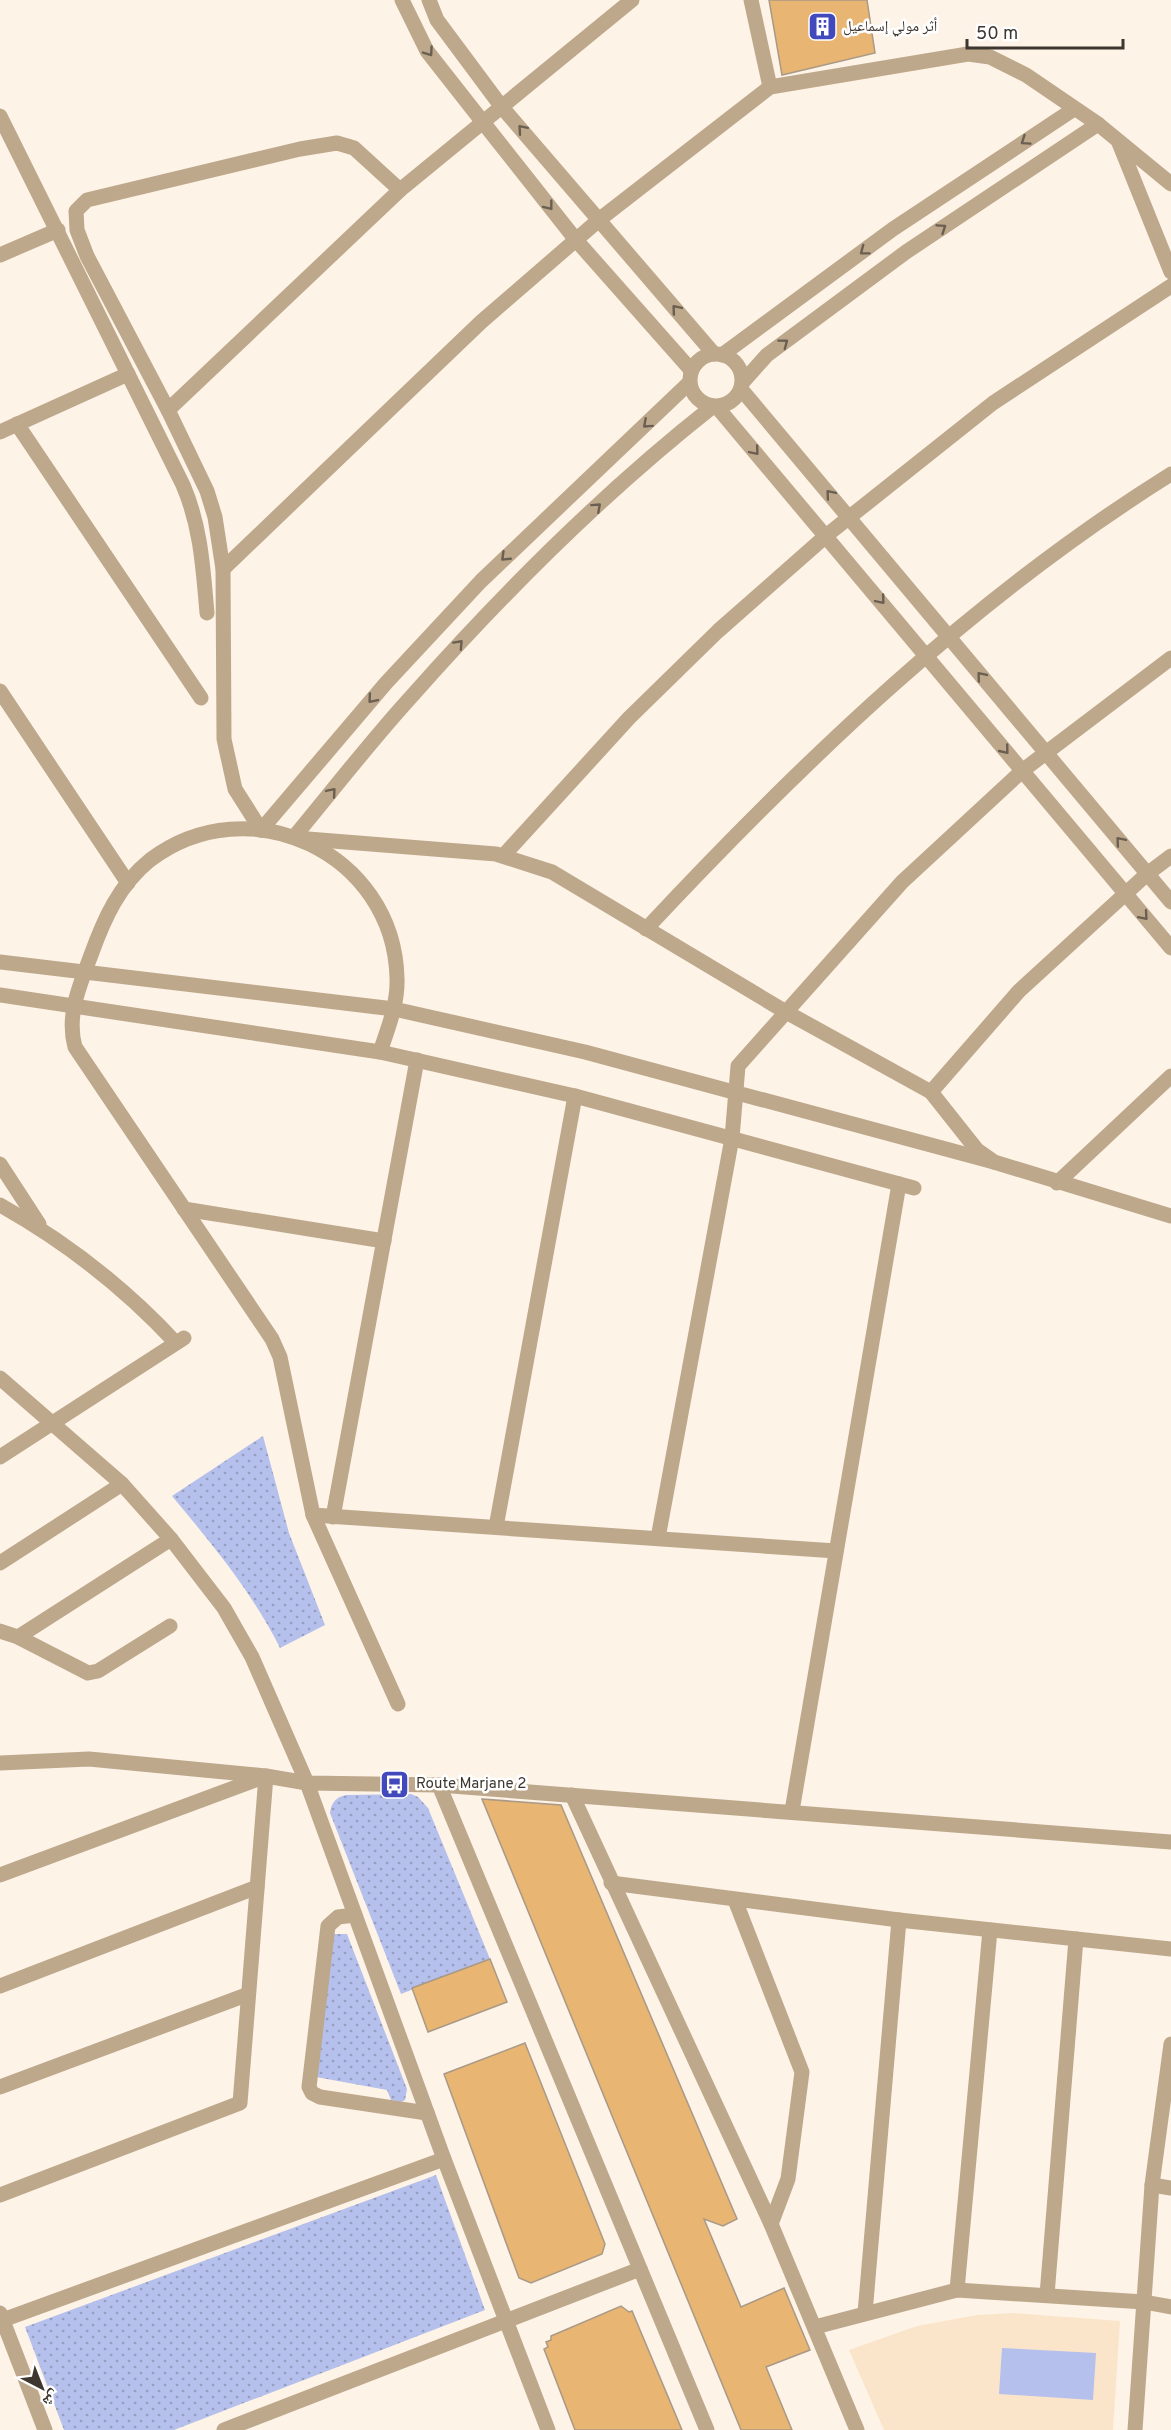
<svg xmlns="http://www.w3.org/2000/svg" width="1171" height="2430" font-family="Overpass,'Noto Naskh Arabic',sans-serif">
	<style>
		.built { fill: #fae5ca }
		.green { fill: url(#green-dots) }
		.pitch { fill: #b6c0ec }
		.building { fill: #e8b572; stroke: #a99987; stroke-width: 1.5 }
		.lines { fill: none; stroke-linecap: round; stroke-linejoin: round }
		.minor { stroke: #bea88c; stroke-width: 15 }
		.oneway { stroke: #6a5f50 }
		.labels { text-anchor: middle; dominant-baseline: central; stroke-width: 5; stroke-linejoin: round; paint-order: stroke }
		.poi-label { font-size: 15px; fill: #3d372f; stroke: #fff; text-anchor: start }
	</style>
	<defs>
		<pattern id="green-dots" width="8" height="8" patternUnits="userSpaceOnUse" patternTransform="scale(1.5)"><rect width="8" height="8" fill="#b6c0ec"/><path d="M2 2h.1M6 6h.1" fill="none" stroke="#959dc0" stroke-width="1.8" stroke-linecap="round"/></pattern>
	</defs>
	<rect width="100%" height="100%" fill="#fdf3e7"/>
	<path class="built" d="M 1012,2313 L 1120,2321 L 1113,2430 L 884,2430 L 849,2350 L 917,2326 L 977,2315 Z"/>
	<g class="green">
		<path d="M 263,1436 L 289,1533 L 325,1625 L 280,1648 C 252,1592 212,1544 172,1496 Z"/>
		<path d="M 411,1794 L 418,1797 L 428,1808 L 490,1959 L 401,1994 L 330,1813 C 331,1803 336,1797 346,1795 Z"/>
		<path d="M 331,1934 L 347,1934 L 407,2089 L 405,2100 L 401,2102 L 391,2100 L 387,2090 L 316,2077 Z"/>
		<path d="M 436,2175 L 485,2310 L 174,2430 L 64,2430 L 25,2327 Z"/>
	</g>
	<path class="pitch" d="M 1002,2348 L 1096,2353 L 1093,2400 L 999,2394 Z"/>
	<g class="building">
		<path d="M 769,0 L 867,0 L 875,53 L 782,75 Z"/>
		<path d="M 482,1799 L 561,1805 L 737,2219 L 723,2226 L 704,2219 L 741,2307 L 784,2288 L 810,2350 L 766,2367 L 792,2430 L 741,2430 Z"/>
		<path d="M 490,1959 L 507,2002 L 428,2032 L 412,1988 Z"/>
		<path d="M 525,2043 L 605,2244 L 602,2254 L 531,2283 L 519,2278 L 444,2074 Z"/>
		<path d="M 621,2306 L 629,2312 L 632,2311 L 682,2430 L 575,2430 L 544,2349 L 548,2347 L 546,2342 L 551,2340 L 551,2336 Z"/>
	</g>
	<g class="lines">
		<g class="minor">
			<path d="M 402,0 L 427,51 L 482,121 L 576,240 L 691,370"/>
			<path d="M 429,0 L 437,20 L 501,106 L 714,354"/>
			<path d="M 751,0 L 770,87"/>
			<path d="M 0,116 L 183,485 C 201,527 203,568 207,613"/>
			<path d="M 1119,143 L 1171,272"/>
			<path d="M 0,255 L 58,230"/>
			<circle cx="716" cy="380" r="26"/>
			<path d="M 722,355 L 893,229 L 1074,109"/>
			<path d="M 742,383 L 767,355 L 906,252 L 1098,124"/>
			<path d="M 741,389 L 1171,902"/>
			<path d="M 717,407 L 1171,948"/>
			<path d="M 168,410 L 400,190 L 632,0"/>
			<path d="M 17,424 L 201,698"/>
			<path d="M 0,432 L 128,374"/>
			<path d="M 223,569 L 481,322 L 600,219 L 770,87 L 968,54 L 990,57 L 1026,75 L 1098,124 L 1171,184"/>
			<path d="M 0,691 L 128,883"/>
			<path d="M 261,830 L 235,789 L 224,739 L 223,569 L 215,517 L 207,491 L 168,410 L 87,256 L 77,230 L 76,211 L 87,200 L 300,149 L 337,143 L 354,148 L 400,190"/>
			<path d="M 261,830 L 386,683 L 481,581 L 689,383"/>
			<path d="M 294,837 C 333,790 370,742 411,697 C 503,593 603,493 712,407"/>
			<path d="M 308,839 L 496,854 L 552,872 L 786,1012 L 931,1092 L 977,1150 L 994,1162 L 1171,1216"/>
			<path d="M 504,855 L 629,718 L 718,631 L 827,535 L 993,403 L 1171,286"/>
			<path d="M 646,929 C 804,760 974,597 1171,474"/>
			<path d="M 0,962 L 394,1009 L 585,1052 L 994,1162"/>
			<path d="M 0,995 L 380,1052 L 575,1096 L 914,1188"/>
			<path d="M 380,1052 C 388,1028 398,1004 397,978 C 394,853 249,785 150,860 C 119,885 104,919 91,955 C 80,985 66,1015 75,1047 L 272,1339 L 280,1357 L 313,1515 L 398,1704"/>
			<path d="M 931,1092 L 1019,991 L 1147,874 L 1171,856"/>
			<path d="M 0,1164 L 39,1224"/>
			<path d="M 1057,1183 L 1171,1076"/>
			<path d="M 0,1205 C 66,1242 125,1288 176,1343"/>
			<path d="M 184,1209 L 384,1241"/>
			<path d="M 0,1378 L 122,1484 L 171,1539 L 224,1608 L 252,1657 L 307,1783 L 444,2159 L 548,2430"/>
			<path d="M 0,1457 L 184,1338"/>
			<path d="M 313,1515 L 836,1551"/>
			<path d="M 333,1517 L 417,1060"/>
			<path d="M 496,1527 L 575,1096"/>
			<path d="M 658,1538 L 732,1138 L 738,1066 L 902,882 L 1022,771 L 1171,658"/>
			<path d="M 0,1563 L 122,1484"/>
			<path d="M 0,1631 L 18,1637 L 88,1673 L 98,1671 L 170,1626"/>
			<path d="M 18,1637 L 171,1539"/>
			<path d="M 0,1763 L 89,1759 L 266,1776 L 307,1783 L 439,1785 L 1171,1842"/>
			<path d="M 439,1785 L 707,2430"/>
			<path d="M 572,1795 L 771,2224 L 857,2430"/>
			<path d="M 792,1811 L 899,1184"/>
			<path d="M 0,1875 L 266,1776 L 240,2103 L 0,2195"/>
			<path d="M 611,1883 L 899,1920 L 1171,1949"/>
			<path d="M 735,1900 L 802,2072 L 788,2179 L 771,2224"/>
			<path d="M 355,1915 L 338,1917 L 328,1926 L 309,2087 L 312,2093 L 320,2097 L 427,2113"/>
			<path d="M 0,1986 L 257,1887"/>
			<path d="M 0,2087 L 246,1995"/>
			<path d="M 1152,2185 L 1171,2188"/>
			<path d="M 957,2290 L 990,1930"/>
			<path d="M 1047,2295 L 1076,1939"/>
			<path d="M 0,2313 L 45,2430"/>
			<path d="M 865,2313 L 899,1920"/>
			<path d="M 0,2321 L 444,2159"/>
			<path d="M 815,2327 L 957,2290 L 1144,2302 L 1171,2307"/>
			<path d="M 224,2430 L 640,2269"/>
			<path d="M 1135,2430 L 1152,2185 L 1171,2044"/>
		</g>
	</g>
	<defs><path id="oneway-chevron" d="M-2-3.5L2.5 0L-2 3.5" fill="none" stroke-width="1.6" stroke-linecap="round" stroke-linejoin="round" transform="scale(1.5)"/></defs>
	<g class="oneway">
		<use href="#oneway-chevron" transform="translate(429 52) rotate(55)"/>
		<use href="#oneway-chevron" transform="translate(522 129) rotate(-131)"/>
		<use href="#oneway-chevron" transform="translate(1025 141) rotate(146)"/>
		<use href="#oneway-chevron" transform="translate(549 206) rotate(52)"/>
		<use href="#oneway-chevron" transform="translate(942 228) rotate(-34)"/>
		<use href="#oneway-chevron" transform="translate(864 251) rotate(143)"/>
		<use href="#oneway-chevron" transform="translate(676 309) rotate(-130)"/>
		<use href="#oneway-chevron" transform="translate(784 343) rotate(-37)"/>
		<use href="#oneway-chevron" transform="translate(647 424) rotate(138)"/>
		<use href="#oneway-chevron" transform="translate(755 451) rotate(50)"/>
		<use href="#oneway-chevron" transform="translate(830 494) rotate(-130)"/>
		<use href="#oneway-chevron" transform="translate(597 507) rotate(-42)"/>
		<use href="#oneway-chevron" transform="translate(505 557) rotate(136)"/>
		<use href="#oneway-chevron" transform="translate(881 600) rotate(50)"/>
		<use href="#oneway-chevron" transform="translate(459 644) rotate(-47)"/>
		<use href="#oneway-chevron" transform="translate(981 676) rotate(-130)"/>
		<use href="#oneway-chevron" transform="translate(372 699) rotate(130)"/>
		<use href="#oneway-chevron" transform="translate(1005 750) rotate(51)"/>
		<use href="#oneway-chevron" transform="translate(332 792) rotate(-50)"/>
		<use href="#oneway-chevron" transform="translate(1120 841) rotate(-130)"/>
		<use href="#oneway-chevron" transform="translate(1144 916) rotate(49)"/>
	</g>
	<defs>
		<symbol id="building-square" viewBox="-11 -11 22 22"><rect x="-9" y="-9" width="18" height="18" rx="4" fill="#4149bd" stroke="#fff"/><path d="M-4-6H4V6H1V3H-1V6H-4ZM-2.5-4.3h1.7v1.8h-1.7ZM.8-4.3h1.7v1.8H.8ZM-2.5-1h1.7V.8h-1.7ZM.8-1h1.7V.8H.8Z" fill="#fff"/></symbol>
		<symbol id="bus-square" viewBox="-11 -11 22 22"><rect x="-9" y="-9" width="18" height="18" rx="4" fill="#4149bd" stroke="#fff"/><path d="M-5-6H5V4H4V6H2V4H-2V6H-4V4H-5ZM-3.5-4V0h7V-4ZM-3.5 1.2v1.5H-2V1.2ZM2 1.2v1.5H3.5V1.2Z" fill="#fff"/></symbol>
	</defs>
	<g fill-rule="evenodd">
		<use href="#building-square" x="806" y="10" width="33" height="33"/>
		<use href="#bus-square" x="378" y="1768" width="33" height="33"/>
	</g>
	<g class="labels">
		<g class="poi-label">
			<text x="843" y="27">أثر مولي إسماعيل</text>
			<text x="416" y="1784">Route Marjane 2</text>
		</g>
	</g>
	<g transform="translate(42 2388) rotate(138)" stroke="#ffffff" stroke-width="4.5" paint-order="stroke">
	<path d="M0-4.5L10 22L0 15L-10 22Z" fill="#3d372f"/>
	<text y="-9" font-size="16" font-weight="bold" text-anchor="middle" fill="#3d372f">ش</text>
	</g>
	<path d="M967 39v9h156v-9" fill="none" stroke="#3d372f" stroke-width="3"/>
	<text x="976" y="39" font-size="18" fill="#3d372f" stroke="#ffffff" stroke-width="4.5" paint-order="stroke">50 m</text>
</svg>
